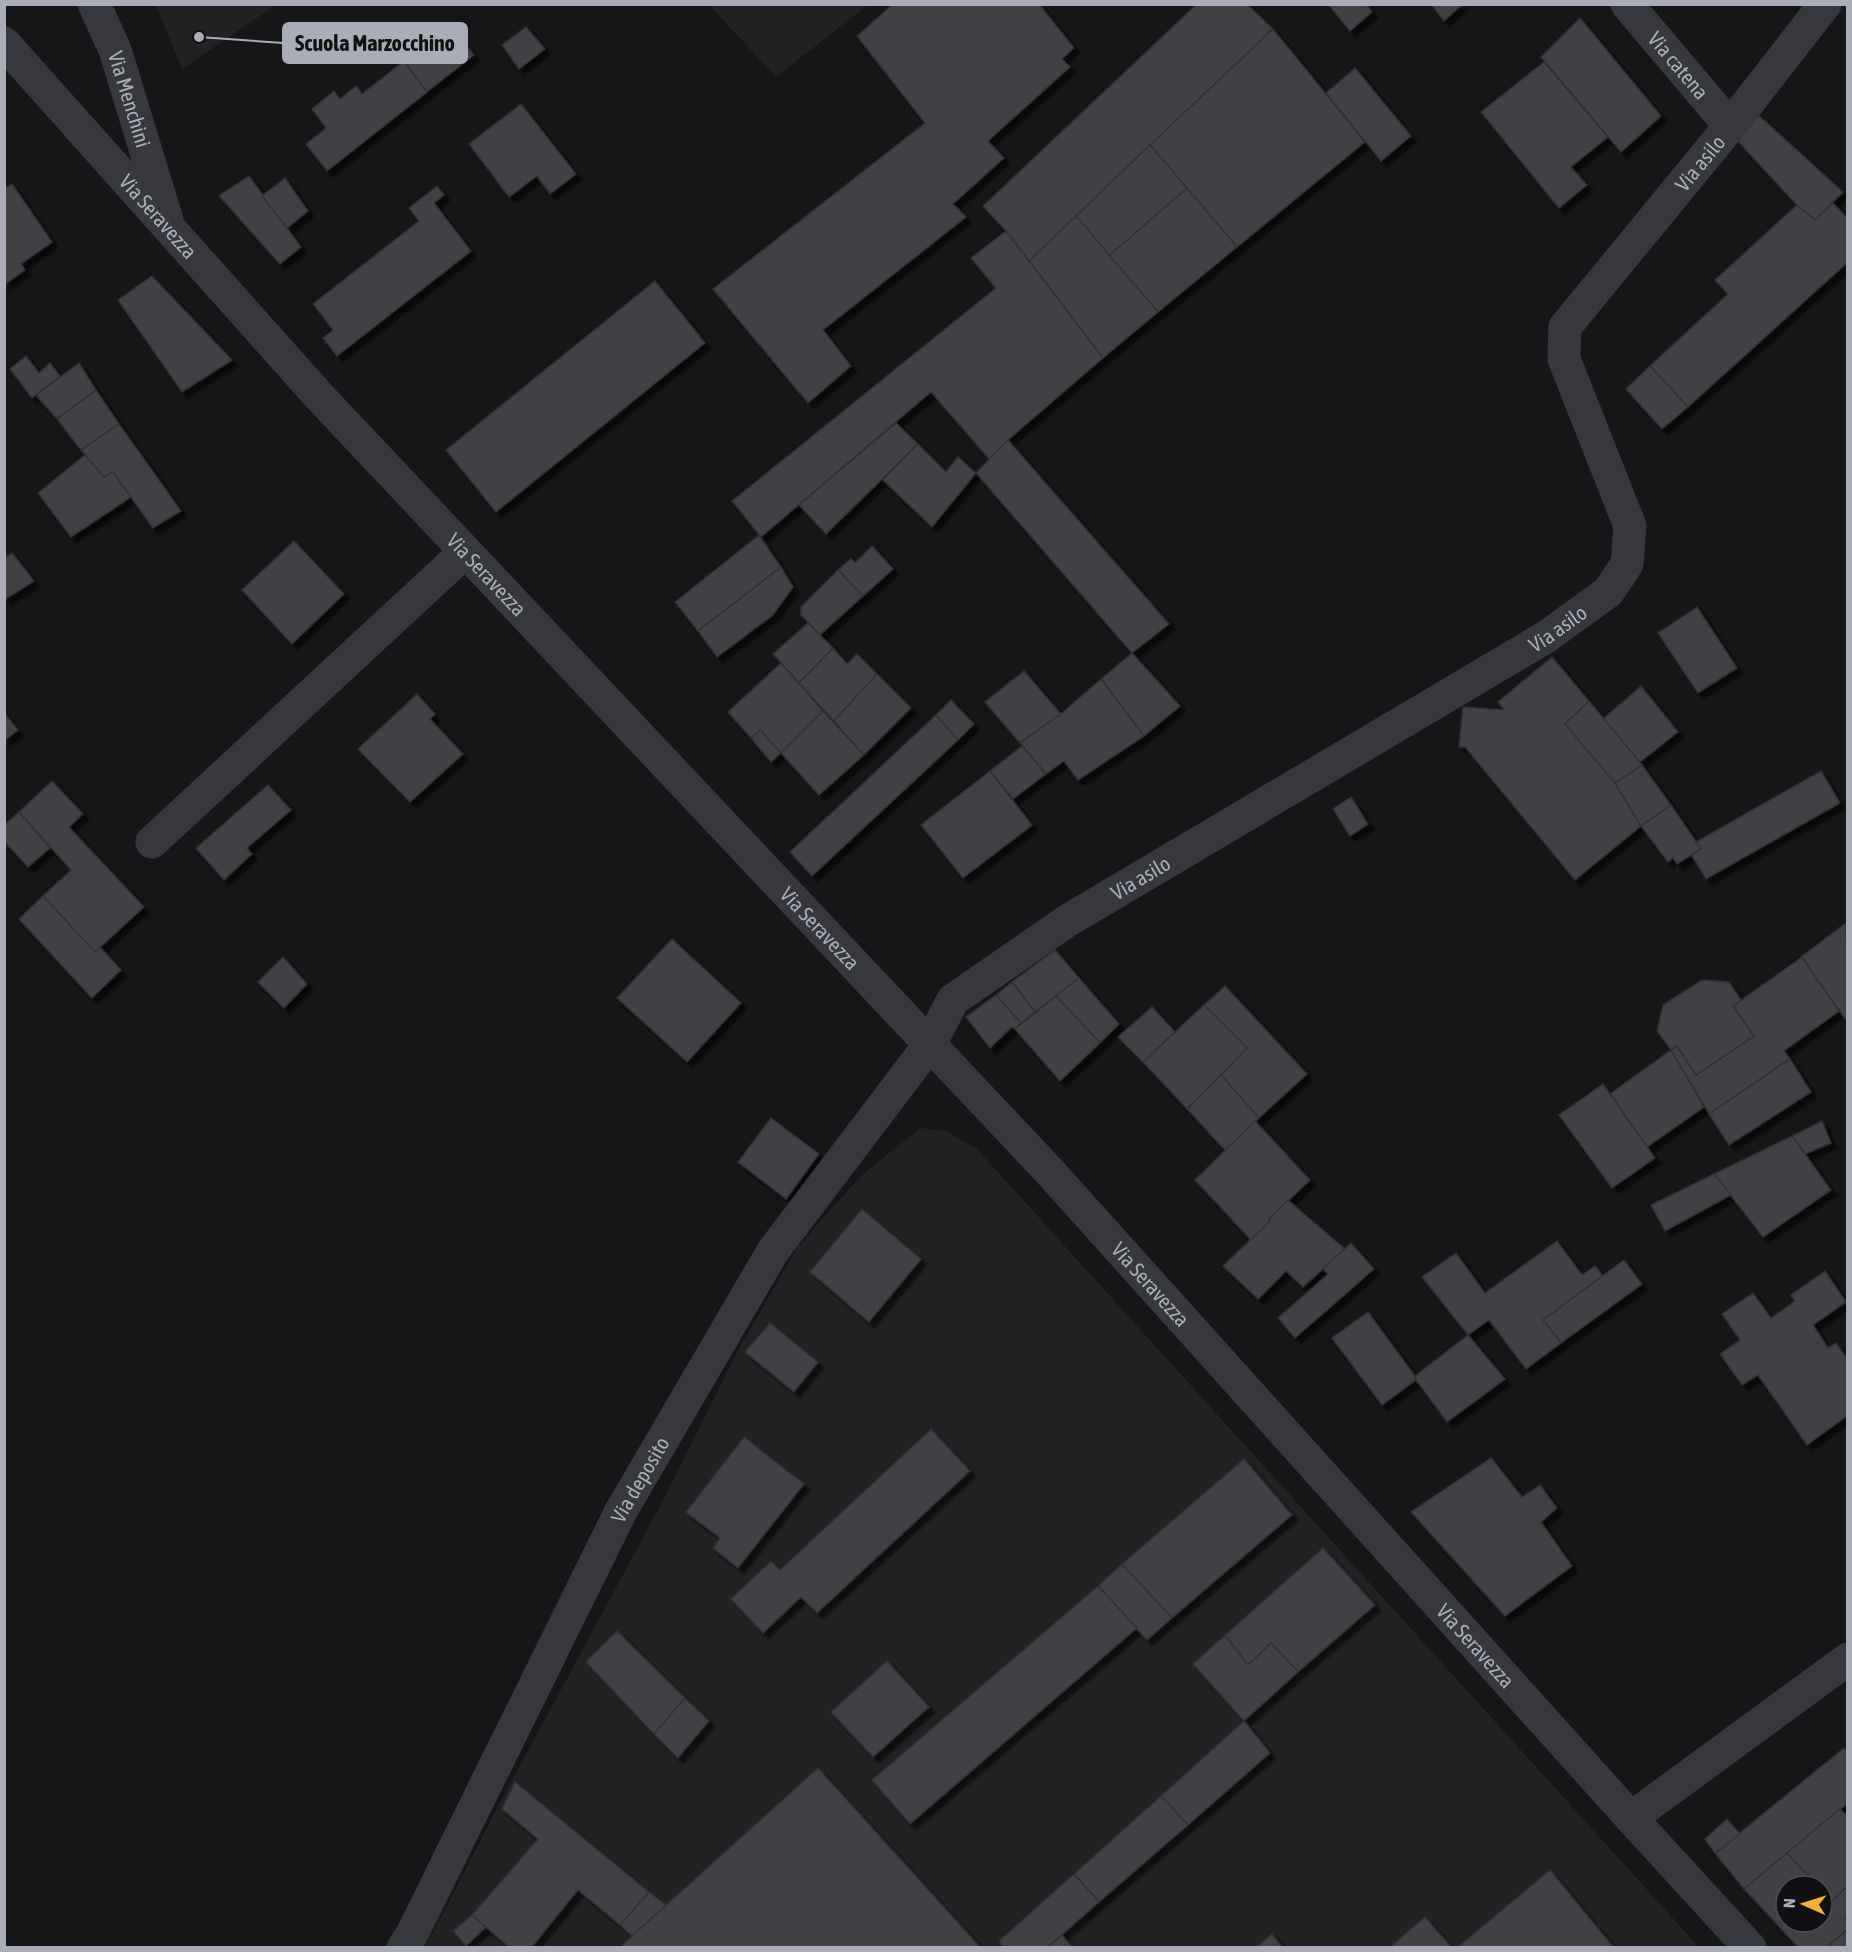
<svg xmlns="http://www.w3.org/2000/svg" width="1852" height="1952" font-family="'Asap Condensed',sans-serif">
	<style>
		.built { fill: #222225 }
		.building { fill: #404145; stroke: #303034; stroke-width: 1.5; filter: url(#shadow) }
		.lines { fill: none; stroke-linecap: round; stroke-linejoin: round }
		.minor { stroke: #37383d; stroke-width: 33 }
		.labels { text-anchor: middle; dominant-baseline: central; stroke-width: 4.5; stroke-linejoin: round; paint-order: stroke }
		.street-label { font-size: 21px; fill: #a8adb8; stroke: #111113 }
		.leader { fill: none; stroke: #a8adb8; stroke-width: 2 }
		.callout-dot { fill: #a8adb8; stroke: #111113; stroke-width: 2 }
		.callout { fill: #a8adb8; stroke: #a8adb8; stroke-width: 2 }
		.callout-label { font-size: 22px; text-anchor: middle; font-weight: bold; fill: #111 }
	</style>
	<defs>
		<filter id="shadow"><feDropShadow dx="5.5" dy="5.5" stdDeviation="1.5" flood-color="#0009"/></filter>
	</defs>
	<rect width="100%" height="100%" fill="#161618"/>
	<g class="built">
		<path d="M 156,5 L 276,5 L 182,69 Z"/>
		<path d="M 709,5 L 868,5 L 776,77 Z"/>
		<path d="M 920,1128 L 946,1131 L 977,1149 L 1699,1947 L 425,1948 L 496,1810 L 660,1506 L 737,1352 L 798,1246 L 862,1175 Z"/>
	</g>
	<g class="building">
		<path d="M 893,4 L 1039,4 L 1074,48 L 1062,59 L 1070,67 L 988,141 L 1004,158 L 953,204 L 966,217 L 823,330 L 851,366 L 808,403 L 713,289 L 925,123 L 857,36 Z"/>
		<path d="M 1197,4 L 1247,4 L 1273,29 L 1029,261 L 1006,231 L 983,206 Z"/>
		<path d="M 1328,4 L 1366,4 L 1372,12 L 1350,31 Z"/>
		<path d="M 1431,4 L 1463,4 L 1444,21 Z"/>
		<path d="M 1580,18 L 1661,116 L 1621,152 L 1541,57 Z"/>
		<path d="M 450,25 L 474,55 L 427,92 L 404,61 Z"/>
		<path d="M 526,27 L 545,49 L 519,69 L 502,45 Z"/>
		<path d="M 1273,29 L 1365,142 L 1237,247 L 1150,145 Z"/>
		<path d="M 404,61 L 427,92 L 327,171 L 306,144 L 326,128 L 312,109 L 334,91 L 340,99 L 356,86 L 362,94 Z"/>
		<path d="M 1544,62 L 1608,137 L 1571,167 L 1587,185 L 1559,208 L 1481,112 Z"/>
		<path d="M 1355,68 L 1411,136 L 1381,161 L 1326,93 Z"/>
		<path d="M 521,104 L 576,174 L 550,194 L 537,176 L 509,197 L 469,144 Z"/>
		<path d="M 1756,113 L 1843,192 L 1815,220 L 1797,205 L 1733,136 Z"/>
		<path d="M 1150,145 L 1187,188 L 1109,256 L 1076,216 Z"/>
		<path d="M 249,176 L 301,247 L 280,264 L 219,196 Z"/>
		<path d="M 285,178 L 308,211 L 287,228 L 262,196 Z"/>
		<path d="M 12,184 L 52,242 L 21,264 L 25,270 L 4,285 L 4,189 Z"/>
		<path d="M 437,186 L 444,195 L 434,203 L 471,251 L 337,356 L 323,338 L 333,330 L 313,304 L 419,221 L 409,208 Z"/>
		<path d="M 1187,188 L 1237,247 L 1158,312 L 1109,256 Z"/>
		<path d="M 1833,203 L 1848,219 L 1848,262 L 1688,407 L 1650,366 L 1728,294 L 1715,280 L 1797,205 L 1815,220 Z"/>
		<path d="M 1076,216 L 1158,312 L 1103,358 L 1029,261 Z"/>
		<path d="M 1006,231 L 1103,358 L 1008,440 L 990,460 L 931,392 L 761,537 L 732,501 L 996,288 L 971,258 Z"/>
		<path d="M 152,276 L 232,360 L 182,392 L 118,300 Z"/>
		<path d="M 655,281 L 705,343 L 496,512 L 446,450 Z"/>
		<path d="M 26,356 L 39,373 L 50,363 L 60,376 L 32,398 L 10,369 Z"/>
		<path d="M 79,363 L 96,390 L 57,419 L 36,395 Z"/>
		<path d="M 1650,366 L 1688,407 L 1662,429 L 1626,389 Z"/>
		<path d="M 96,390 L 119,424 L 81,450 L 57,419 Z"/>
		<path d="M 896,423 L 918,444 L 826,534 L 799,505 Z"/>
		<path d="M 119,424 L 181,511 L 153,528 L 113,472 L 104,477 L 81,450 Z"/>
		<path d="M 1008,440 L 1169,624 L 1132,653 L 976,473 Z"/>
		<path d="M 918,444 L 946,472 L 958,457 L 976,473 L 932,527 L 883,480 Z"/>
		<path d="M 85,455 L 104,477 L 113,472 L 131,497 L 71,537 L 38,493 Z"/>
		<path d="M 759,535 L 781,567 L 698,631 L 675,602 Z"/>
		<path d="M 294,541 L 344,594 L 292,644 L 242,590 Z"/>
		<path d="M 872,546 L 893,569 L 863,596 L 838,570 L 851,559 L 855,563 Z"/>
		<path d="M 12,553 L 34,581 L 4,600 L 4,558 Z"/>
		<path d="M 781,567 L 793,587 L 773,615 L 717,657 L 698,631 Z"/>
		<path d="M 838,570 L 863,596 L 820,635 L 801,615 L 801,607 Z"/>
		<path d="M 1697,607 L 1737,668 L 1698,693 L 1658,633 Z"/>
		<path d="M 808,623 L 833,648 L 799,683 L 773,654 Z"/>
		<path d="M 833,648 L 847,664 L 857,654 L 877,674 L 834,721 L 799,683 Z"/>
		<path d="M 1132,653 L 1180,706 L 1144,736 L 1101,679 Z"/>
		<path d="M 1552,657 L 1589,701 L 1565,724 L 1615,783 L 1641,826 L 1575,880 L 1465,747 L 1459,747 L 1463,707 L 1504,710 L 1498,702 Z"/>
		<path d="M 781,663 L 823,711 L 781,753 L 760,730 L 751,738 L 728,712 Z"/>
		<path d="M 1024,671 L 1061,714 L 1020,743 L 985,702 Z"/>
		<path d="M 877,674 L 911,708 L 864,755 L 834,721 Z"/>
		<path d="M 1101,679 L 1144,736 L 1078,780 L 1064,761 L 1046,774 L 1020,743 L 1061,714 Z"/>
		<path d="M 1641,686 L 1678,732 L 1640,762 L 1603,719 Z"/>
		<path d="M 417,694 L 435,714 L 430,719 L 463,754 L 410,802 L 358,749 Z"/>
		<path d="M 951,700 L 974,724 L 958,740 L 936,715 Z"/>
		<path d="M 1589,701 L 1642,765 L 1615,783 L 1565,724 Z"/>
		<path d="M 823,711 L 864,755 L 819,795 L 781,753 Z"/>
		<path d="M 4,713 L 18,730 L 4,741 Z"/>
		<path d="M 936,715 L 958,740 L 812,876 L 790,852 Z"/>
		<path d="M 760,730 L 781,753 L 771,762 L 751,738 Z"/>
		<path d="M 1022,746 L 1046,774 L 1013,799 L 990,771 Z"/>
		<path d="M 1642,765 L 1671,805 L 1641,826 L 1615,783 Z"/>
		<path d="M 990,771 L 1032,825 L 963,878 L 921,825 Z"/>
		<path d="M 1821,771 L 1840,803 L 1706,879 L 1691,854 L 1701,849 L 1696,842 Z"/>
		<path d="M 52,781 L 83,814 L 69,827 L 144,907 L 95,952 L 43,896 L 71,870 L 19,812 Z"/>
		<path d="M 268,785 L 291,810 L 247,848 L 252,854 L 224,880 L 196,848 Z"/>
		<path d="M 1351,797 L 1368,824 L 1350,836 L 1333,809 Z"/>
		<path d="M 1671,805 L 1701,849 L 1677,864 L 1673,858 L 1668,862 L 1641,826 Z"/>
		<path d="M 19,812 L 50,848 L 28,867 L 4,841 L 4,825 Z"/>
		<path d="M 43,896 L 95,952 L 100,947 L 121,970 L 92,998 L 19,919 Z"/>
		<path d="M 1846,923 L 1848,1019 L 1846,1020 L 1801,957 Z"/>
		<path d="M 672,939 L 741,1003 L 687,1062 L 617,998 Z"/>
		<path d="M 1055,950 L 1079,978 L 1035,1012 L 1012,982 Z"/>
		<path d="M 283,957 L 307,984 L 284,1008 L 258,982 Z"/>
		<path d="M 1802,957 L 1839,1011 L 1784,1051 L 1790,1059 L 1709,1114 L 1671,1050 L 1677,1046 L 1696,1075 L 1754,1036 L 1733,1006 Z"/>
		<path d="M 1079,978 L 1119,1024 L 1100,1043 L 1056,996 Z"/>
		<path d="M 1702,980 L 1729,982 L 1741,1000 L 1733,1006 L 1754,1036 L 1696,1075 L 1677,1046 L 1671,1050 L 1657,1031 L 1663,1005 Z"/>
		<path d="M 1012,982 L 1035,1012 L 1021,1023 L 996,995 Z"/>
		<path d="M 1225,986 L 1307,1074 L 1259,1118 L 1221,1075 L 1247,1048 L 1204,1005 Z"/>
		<path d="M 996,995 L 1021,1023 L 1015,1029 L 1012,1027 L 990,1048 L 966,1017 Z"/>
		<path d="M 1056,996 L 1100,1043 L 1060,1081 L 1015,1029 Z"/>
		<path d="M 1204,1005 L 1247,1048 L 1187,1109 L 1143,1062 Z"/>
		<path d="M 1152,1007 L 1175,1032 L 1143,1062 L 1118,1037 Z"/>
		<path d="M 1671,1050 L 1704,1107 L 1647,1147 L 1610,1094 Z"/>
		<path d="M 1790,1059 L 1811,1092 L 1729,1145 L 1709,1114 Z"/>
		<path d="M 1221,1075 L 1259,1118 L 1226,1151 L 1187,1109 Z"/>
		<path d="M 1603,1084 L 1655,1158 L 1612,1188 L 1559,1115 Z"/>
		<path d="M 771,1118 L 819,1154 L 786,1199 L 738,1162 Z"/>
		<path d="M 1255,1121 L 1310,1180 L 1269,1219 L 1270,1221 L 1251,1240 L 1195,1180 Z"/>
		<path d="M 1822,1121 L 1831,1143 L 1805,1154 L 1792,1136 Z"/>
		<path d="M 1792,1136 L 1831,1190 L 1763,1237 L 1714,1174 Z"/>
		<path d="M 1714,1174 L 1731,1195 L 1665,1231 L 1651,1205 Z"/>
		<path d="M 1288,1200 L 1345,1249 L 1303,1287 L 1286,1271 L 1258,1299 L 1223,1266 L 1270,1221 L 1269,1219 Z"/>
		<path d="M 862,1209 L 921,1259 L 869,1322 L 810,1272 Z"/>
		<path d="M 1557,1241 L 1582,1275 L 1595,1266 L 1603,1276 L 1543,1320 L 1561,1343 L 1526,1369 L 1489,1320 L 1468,1335 L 1422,1277 L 1456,1253 L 1485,1293 Z"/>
		<path d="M 1351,1243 L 1374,1269 L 1295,1338 L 1278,1318 L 1328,1274 L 1323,1269 Z"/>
		<path d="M 1624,1260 L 1642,1284 L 1561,1343 L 1543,1320 Z"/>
		<path d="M 1825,1271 L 1846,1302 L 1813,1325 L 1828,1348 L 1836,1343 L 1848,1360 L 1848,1415 L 1807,1445 L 1758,1375 L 1742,1385 L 1720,1354 L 1740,1340 L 1722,1314 L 1753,1293 L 1771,1318 L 1795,1301 L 1791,1295 Z"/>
		<path d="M 1368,1312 L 1415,1376 L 1416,1380 L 1382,1405 L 1332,1338 Z"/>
		<path d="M 770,1323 L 818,1362 L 794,1392 L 745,1352 Z"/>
		<path d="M 1468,1335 L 1505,1379 L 1447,1422 L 1416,1380 L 1415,1376 Z"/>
		<path d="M 931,1429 L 970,1471 L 817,1613 L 801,1597 L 763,1633 L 731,1599 L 771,1561 L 780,1570 Z"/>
		<path d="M 744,1437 L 804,1484 L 738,1568 L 713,1548 L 720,1538 L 686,1512 Z"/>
		<path d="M 1491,1458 L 1522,1497 L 1540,1485 L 1557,1508 L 1541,1522 L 1572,1566 L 1505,1616 L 1411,1512 Z"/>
		<path d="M 1244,1459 L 1292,1515 L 1172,1618 L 1122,1564 Z"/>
		<path d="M 1323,1548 L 1375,1605 L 1298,1672 L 1271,1643 L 1248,1665 L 1225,1635 Z"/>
		<path d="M 1122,1564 L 1172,1618 L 1147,1640 L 1098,1586 Z"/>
		<path d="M 1098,1586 L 1137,1628 L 910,1824 L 872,1780 Z"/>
		<path d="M 617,1631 L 685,1698 L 654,1734 L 586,1662 Z"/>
		<path d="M 1225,1635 L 1248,1665 L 1271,1643 L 1298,1672 L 1244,1721 L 1193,1664 Z"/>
		<path d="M 887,1661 L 929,1707 L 873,1757 L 831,1712 Z"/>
		<path d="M 685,1698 L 709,1721 L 678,1758 L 654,1734 Z"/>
		<path d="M 1244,1721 L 1270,1753 L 1188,1825 L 1161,1796 Z"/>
		<path d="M 1844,1748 L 1848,1753 L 1848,1803 L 1744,1889 L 1715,1853 Z"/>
		<path d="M 818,1768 L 981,1948 L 619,1948 L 632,1936 Z"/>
		<path d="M 515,1782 L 649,1892 L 620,1925 L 578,1890 L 531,1948 L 510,1948 L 472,1915 L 538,1839 L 502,1809 Z"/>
		<path d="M 1161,1796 L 1188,1825 L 1099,1902 L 1074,1874 Z"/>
		<path d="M 1840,1809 L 1848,1817 L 1848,1886 L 1832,1901 L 1822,1890 L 1822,1886 L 1818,1886 L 1787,1853 Z"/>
		<path d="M 1727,1819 L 1740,1834 L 1715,1853 L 1705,1839 Z"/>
		<path d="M 1787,1853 L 1818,1886 L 1786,1886 L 1786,1922 L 1822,1922 L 1822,1890 L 1832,1901 L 1848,1886 L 1848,1917 L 1845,1919 L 1848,1922 L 1848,1929 L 1826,1948 L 1799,1948 L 1744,1889 Z"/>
		<path d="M 1550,1870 L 1614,1948 L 1457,1948 Z"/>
		<path d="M 1074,1874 L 1099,1902 L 1047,1948 L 1004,1948 L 999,1941 Z"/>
		<path d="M 649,1892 L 666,1905 L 632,1936 L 620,1925 Z"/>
		<path d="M 472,1915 L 486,1927 L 466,1946 L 453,1931 Z"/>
		<path d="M 1425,1917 L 1452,1948 L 1389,1948 Z"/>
		<path d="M 1848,1929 L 1848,1948 L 1826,1948 Z"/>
		<path d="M 1272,1934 L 1283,1948 L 1255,1948 Z"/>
		<path d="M 1062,1935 L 1073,1948 L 1047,1948 Z"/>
	</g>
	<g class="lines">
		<g class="minor">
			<path id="s1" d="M 94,4 L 115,50 L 167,220"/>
			<path id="s2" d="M 1627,4 L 1730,126"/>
			<path id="s3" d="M 4,43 L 319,396 L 1050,1172 L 1631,1818 L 1750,1948"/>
			<path d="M 152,842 L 465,552"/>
			<path d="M 1631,1818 L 1848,1659"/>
			<path id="s4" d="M 403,1948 L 412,1934 L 621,1511 L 773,1251 L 930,1044 L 953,1000 L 1067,921 L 1546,637 L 1608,592 L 1627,564 L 1630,526 L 1564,359 L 1565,327 L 1730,126 L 1825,4"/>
		</g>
	</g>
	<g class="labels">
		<g class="street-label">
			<text stroke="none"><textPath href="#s2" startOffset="80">Via catena</textPath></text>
			<text stroke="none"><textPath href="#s1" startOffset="102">Via Menchini</textPath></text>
			<text stroke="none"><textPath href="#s4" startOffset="2367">Via asilo</textPath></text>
			<text stroke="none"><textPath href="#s3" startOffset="232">Via Seravezza</textPath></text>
			<text stroke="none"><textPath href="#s3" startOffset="718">Via Seravezza</textPath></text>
			<text stroke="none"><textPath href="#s4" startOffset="1809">Via asilo</textPath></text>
			<text stroke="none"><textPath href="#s4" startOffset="1323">Via asilo</textPath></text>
			<text stroke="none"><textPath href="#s3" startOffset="1204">Via Seravezza</textPath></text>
			<text stroke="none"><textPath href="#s3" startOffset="1690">Via Seravezza</textPath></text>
			<text stroke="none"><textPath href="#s4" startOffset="525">Via deposito</textPath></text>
			<text stroke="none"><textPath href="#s3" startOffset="2176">Via Seravezza</textPath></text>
		</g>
	</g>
	<path class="leader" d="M199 37L283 43"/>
	<circle class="callout-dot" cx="199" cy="37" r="6"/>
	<rect class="callout" x="283" y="23" width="184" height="40" rx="6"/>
	<g class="callout-label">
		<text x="375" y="51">Scuola Marzocchino</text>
	</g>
	<rect width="1852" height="1952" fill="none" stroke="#a8adb8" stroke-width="12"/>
	<g transform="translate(1804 1904) rotate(273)"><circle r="28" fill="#111113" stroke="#4d4f55" stroke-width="1.5"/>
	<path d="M0-4.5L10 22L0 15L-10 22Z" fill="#f2b134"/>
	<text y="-9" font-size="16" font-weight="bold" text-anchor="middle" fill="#a8adb8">N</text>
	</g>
</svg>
